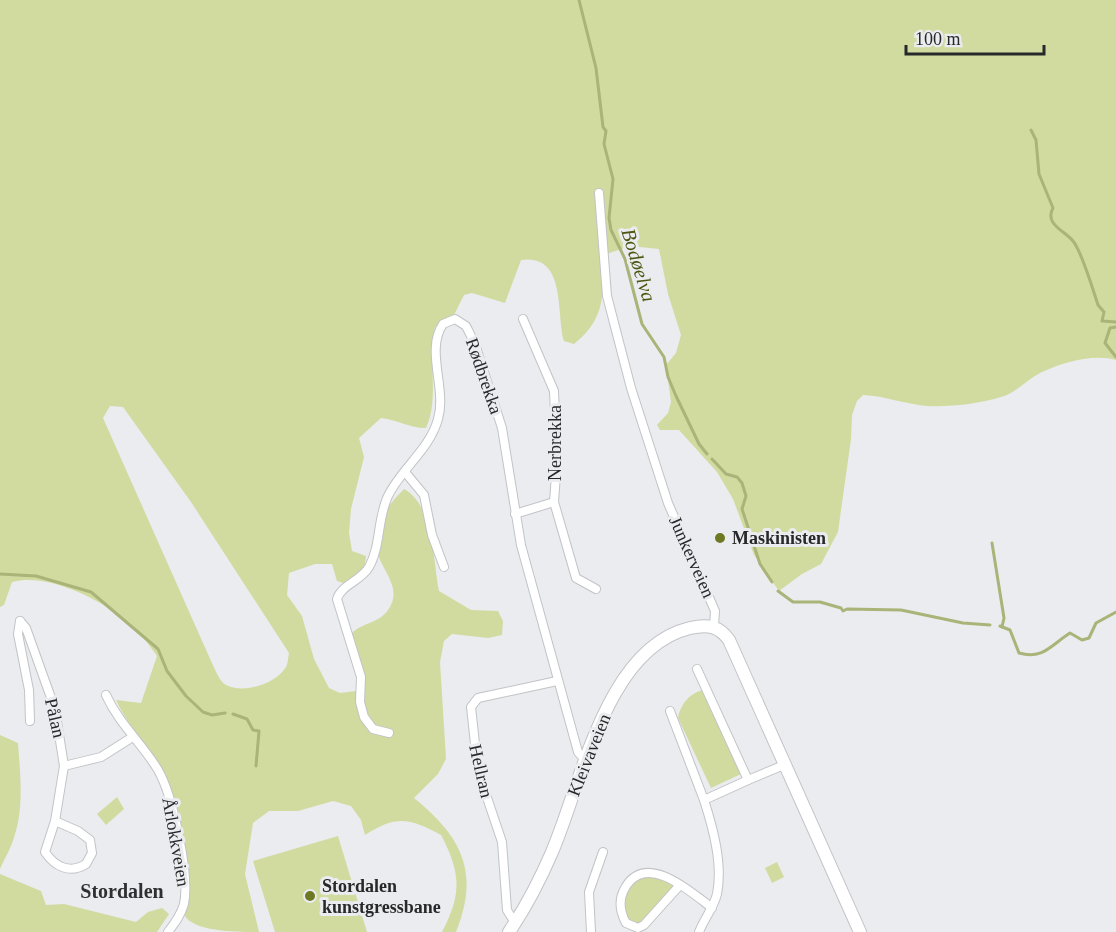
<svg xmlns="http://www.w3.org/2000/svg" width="1116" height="932" font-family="'Times New Roman',serif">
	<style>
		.green { fill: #d1dba0; fill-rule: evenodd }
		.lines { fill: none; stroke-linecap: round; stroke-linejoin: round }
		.stream { stroke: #aab378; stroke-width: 3 }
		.street-casing { stroke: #c1c3c6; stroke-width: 10 }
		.secondary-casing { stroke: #c1c3c6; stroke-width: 14 }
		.street { stroke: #fff; stroke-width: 8 }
		.secondary { stroke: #fff; stroke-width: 12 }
		.poi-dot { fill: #6f7924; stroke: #eaecef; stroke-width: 2 }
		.labels { text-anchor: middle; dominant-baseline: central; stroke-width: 6; stroke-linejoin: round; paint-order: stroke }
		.street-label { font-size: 18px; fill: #272829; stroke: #eaecef }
		.poi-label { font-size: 18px; font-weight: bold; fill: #272829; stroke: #eaecef; text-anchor: start }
		.water-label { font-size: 20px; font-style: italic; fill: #4e5511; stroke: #eaecef }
		.neighbourhood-label { font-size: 20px; font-weight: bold; fill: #2f3032; stroke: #eaecef }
	</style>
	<rect width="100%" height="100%" fill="#eaecef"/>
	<g class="green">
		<path d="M 0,0 L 1116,0 L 1116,360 C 1094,353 1060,363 1040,373 C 1026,380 1016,393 1001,397 C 978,404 950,407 927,406 C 905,404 885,396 863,395 L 857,401 L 852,415 L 851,439 L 838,532 L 821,564 L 802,574 L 779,591 L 754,555 L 733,499 L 717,472 L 679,430 L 660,430 L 657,425 L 668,413 L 671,402 L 666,365 L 676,353 L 681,335 L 668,294 L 659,249 L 630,246 L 601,256 C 605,293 605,320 574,344 L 564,341 C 556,315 567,253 521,260 L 505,303 L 472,293 L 464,295 L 454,315 L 435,327 C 427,360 440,397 426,428 C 409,428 398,420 381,418 L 359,438 L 364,457 L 351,509 L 349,533 L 352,551 L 366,556 L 364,571 L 343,583 L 337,581 L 332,564 L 315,564 L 289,573 L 287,595 L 302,616 L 314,659 L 329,688 L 340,693 L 356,691 L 360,682 L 350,635 C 360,623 380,623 388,610 C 405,586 378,569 376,545 C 374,522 389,504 404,489 C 434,505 433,561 439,591 L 471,610 L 498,611 L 503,621 L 502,635 L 488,638 L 452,634 L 444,641 L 440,662 L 446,759 L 438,774 L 414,798 C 462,837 480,872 456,932 L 442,932 C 462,894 461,873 441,835 C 409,818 397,815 365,835 L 361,820 L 351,806 L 333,801 L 298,811 L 269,811 L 253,823 L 245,874 L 259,932 C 236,932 194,932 184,915 C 187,870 187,815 164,774 C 149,748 128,727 116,700 L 141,703 L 157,656 C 149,645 141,633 131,624 C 104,601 48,572 12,582 L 4,605 L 0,607 ZM 110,406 L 123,407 L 191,502 L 289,653 C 288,657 288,664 286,667 C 276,684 243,694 226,685 C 219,681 215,669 211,661 L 103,418 Z"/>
		<path d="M 704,690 L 741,774 L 711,788 L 678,718 C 680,705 690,692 704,690 Z"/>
		<path d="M 0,735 L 18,743 C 20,771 24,807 15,834 C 12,846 5,858 0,869 Z"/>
		<path d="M 117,797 L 124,809 L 106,825 L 97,814 Z"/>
		<path d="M 338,836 L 367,932 L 275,932 L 253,861 Z"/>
		<path d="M 777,862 L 784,877 L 772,883 L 765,868 Z"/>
		<path d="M 0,874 L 41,891 L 46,905 L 64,904 L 136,922 L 148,912 L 162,908 L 169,914 L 157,932 L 0,932 Z"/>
		<path d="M 644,877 L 657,877 L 673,884 L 672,888 L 640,924 L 628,920 C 622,902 624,885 644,877 Z"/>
	</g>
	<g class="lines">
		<g class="stream">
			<path d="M 579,0 L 596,68 L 603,127 L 606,131 L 604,144 L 613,179 L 609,218 L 611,230 L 625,259 L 642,324 L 664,357 L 668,377 L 676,396 L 699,444 L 707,454"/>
			<path d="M 1031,130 L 1036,140 L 1039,174 L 1053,208 C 1044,224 1065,231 1073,241 C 1082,252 1093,290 1098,305 L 1104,312 L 1102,321 L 1116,322"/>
			<path d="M 1116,327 L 1110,328 L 1105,343 L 1116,357"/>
			<path d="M 712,459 L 726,474 L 737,477 L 742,483 L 746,496 L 742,509 L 760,564 L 772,582"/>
			<path d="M 992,543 L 1004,618 L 1002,627"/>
			<path d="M 0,574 L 36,576 L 91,592 L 158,649 L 167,671 L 186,696 L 203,712 L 212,715 L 225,713"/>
			<path d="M 778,591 L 793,602 L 820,602 L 841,608 L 843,611 L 847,609 L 901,610 L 963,623 L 990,625"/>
			<path d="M 1000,626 L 1010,630 L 1019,653 C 1043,660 1051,645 1070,633 L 1082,640 L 1089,638 L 1096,623 L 1116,612"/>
			<path d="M 233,714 L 247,719 L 253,730 L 259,731 L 256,766"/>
		</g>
		<defs>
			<g id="street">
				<path d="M 599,193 L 607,296 L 631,388 L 668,503 L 715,611 L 714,626"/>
				<path d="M 523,319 L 554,391 L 557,461 L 554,502 L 576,578 L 596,589"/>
				<path d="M 405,472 L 424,495 L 432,535 L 444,567"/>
				<path d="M 515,514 L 554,502"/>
				<path d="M 20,621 L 26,628 L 55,709 L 64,766 L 55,821 L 45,852 C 55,867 70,874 86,864 L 92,853 L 90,840 L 78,831 L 55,821"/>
				<path d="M 20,621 L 18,634 L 29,690 L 30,721"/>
				<path d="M 106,695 C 119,724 142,743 158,770 C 173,796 190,876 184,904 C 181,915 175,923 168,932"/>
				<path d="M 670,711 L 704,800 L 748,780 L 697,669"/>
				<path d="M 389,733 L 373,729 L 364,717 L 360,702 L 361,677 L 337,599 C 341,585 361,581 369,567 C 381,546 377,519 388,496 C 401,469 430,449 438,419 C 447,389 425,350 443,324 L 455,319 L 466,326 L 475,344 L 502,428 L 521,545 L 578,752 L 586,761"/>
				<path d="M 64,766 L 101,757 L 131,738"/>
				<path d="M 748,780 L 784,765"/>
				<path d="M 680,885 L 644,925 L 638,928 L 626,923 C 620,912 618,900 625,888 C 646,851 691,892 712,908"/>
				<path d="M 515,923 L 507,910 L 502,842 L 478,771 L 471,707 L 478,698 L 557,681"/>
				<path d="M 591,932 L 589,892 L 603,852"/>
				<path d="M 699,932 C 704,919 714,907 717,894 C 723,864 713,828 704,800"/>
			</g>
			<path id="secondary" d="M 509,932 C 526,907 540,880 552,852 C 582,782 606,648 690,628 C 708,624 719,626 729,640 L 860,932"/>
		</defs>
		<use href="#street" class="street-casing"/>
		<use href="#secondary" class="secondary-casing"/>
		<use href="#street" class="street"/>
		<use href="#secondary" class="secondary"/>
	</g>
	<g class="poi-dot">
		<circle cx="720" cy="538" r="6"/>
		<circle cx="310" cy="896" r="6"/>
	</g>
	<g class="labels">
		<g class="street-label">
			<text transform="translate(484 376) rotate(71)">Rødbrekka</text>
			<text transform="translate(555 443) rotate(-90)">Nerbrekka</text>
			<text transform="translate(692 557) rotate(66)">Junkerveien</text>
			<text transform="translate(55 718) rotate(77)">Pålan</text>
			<text transform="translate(589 755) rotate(-68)">Kleivaveien</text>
			<text transform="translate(481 771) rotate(77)">Hellran</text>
			<text transform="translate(176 842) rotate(80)">Årlokkveien</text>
		</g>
		<g class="poi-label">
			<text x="732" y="538">Maskinisten</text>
			<text x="322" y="886">Stordalen<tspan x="322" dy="21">kunstgressbane</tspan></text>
		</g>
		<g class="water-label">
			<text transform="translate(639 265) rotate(73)">Bodøelva</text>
		</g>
		<g class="neighbourhood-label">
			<text x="122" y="891">Stordalen</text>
		</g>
	</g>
	<path d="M906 45v9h138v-9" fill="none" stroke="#272829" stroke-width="3"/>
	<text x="915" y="45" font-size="18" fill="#272829" stroke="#eaecef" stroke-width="4.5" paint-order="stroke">100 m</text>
</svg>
